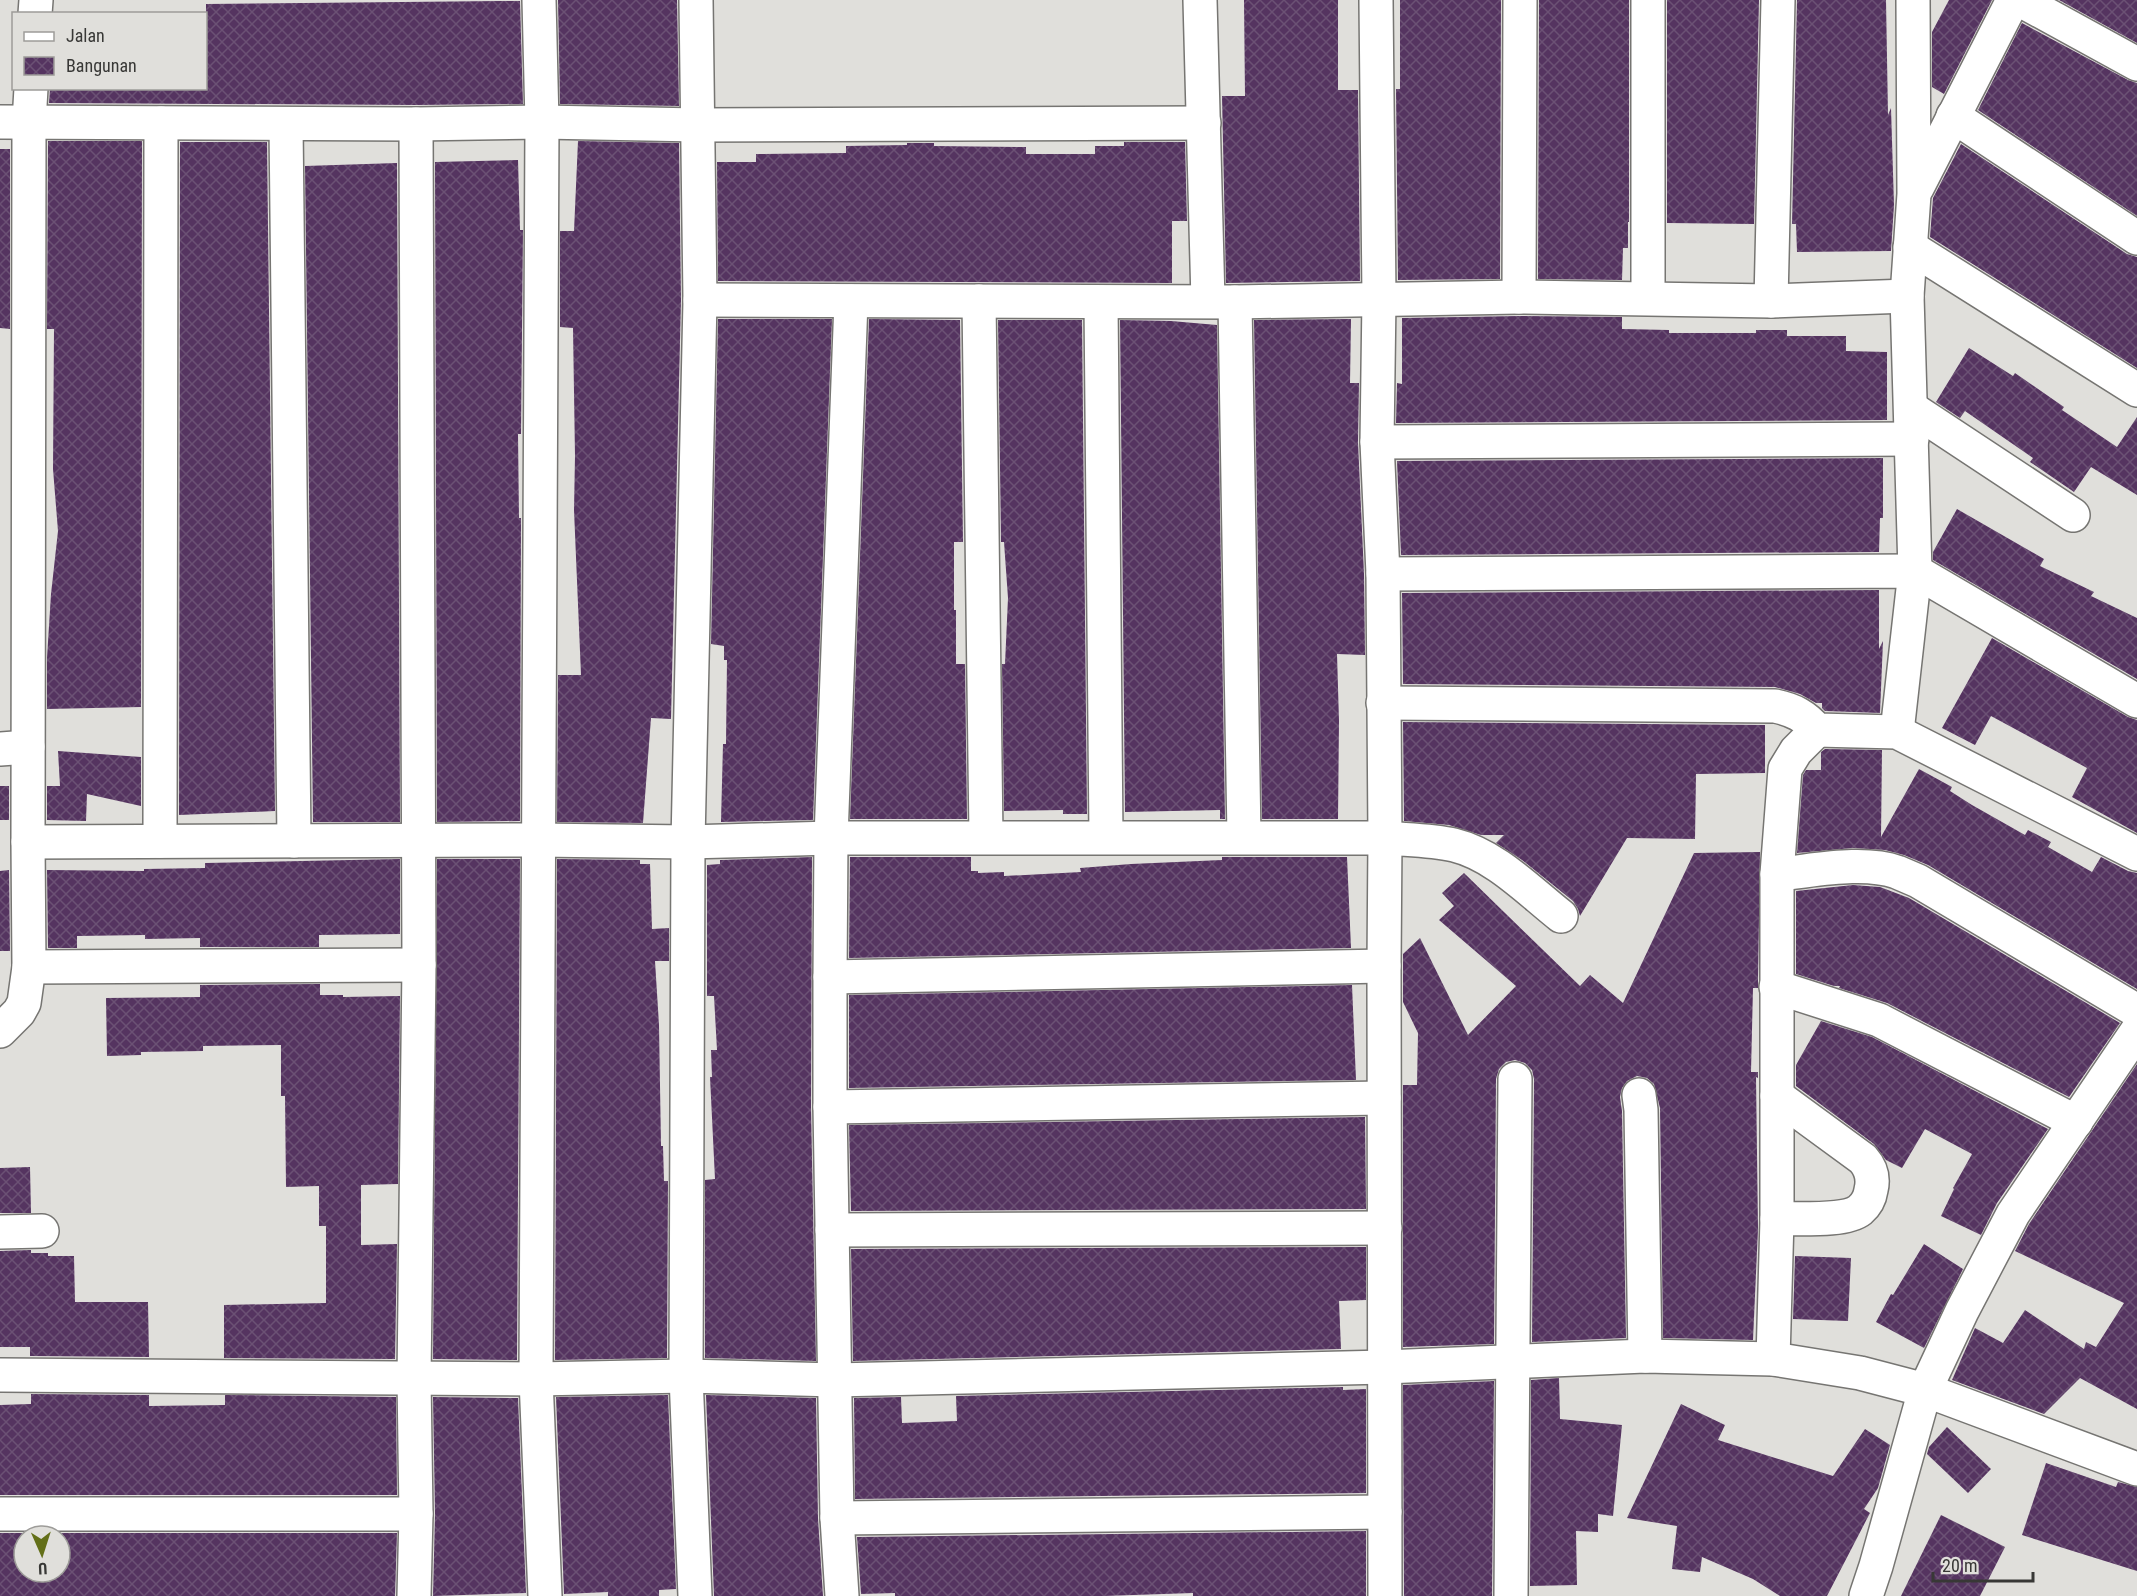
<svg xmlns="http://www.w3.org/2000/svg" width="2137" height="1596" font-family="'Roboto Condensed',sans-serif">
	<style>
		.building { fill: url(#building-cross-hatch); fill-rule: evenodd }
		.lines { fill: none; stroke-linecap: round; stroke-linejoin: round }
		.street-casing { stroke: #767572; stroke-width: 36 }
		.street { stroke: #fff; stroke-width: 33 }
	</style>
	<defs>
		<pattern id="building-cross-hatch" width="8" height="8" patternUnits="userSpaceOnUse" patternTransform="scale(1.5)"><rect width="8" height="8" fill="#553460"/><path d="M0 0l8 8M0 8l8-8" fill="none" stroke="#6b5174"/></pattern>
	</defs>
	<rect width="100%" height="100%" fill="#e0dfdb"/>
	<g class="building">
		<path d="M 558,0 L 677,0 L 679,106 L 560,104 Z"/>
		<path d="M 1244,0 L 1338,0 L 1338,90 L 1358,90 L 1360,281 L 1226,283 L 1222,96 L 1245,96 Z"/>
		<path d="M 1400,0 L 1501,0 L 1500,279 L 1398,280 L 1396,89 L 1400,89 Z"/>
		<path d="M 1539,0 L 1629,0 L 1629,222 L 1628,222 L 1628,248 L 1623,248 L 1622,280 L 1538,279 Z"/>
		<path d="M 1667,0 L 1759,0 L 1754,224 L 1667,223 Z"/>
		<path d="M 1797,0 L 1886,0 L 1888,115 L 1891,108 L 1894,205 L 1891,251 L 1797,252 L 1796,224 L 1792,224 Z"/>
		<path d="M 1949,0 L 1992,0 L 1944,94 L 1932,87 L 1932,32 Z"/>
		<path d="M 2059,0 L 2137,0 L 2137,43 Z"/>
		<path d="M 501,1 L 520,1 L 523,104 L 416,105 L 49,103 L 50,88 L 206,88 L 206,4 Z"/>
		<path d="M 2022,23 L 2128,80 L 2137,83 L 2137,216 L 1978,110 Z"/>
		<path d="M 48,141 L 142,141 L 141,707 L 47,709 L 47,658 L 51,594 L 58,531 L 53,469 L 54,329 L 47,329 Z"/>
		<path d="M 578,141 L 679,143 L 681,300 L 671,719 L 651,718 L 643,823 L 557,822 L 558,675 L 581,675 L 574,510 L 575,456 L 573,328 L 560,327 L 560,231 L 574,231 Z"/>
		<path d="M 180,142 L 267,142 L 275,811 L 179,815 Z"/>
		<path d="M 1124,142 L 1185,142 L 1187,221 L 1172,221 L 1172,283 L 718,281 L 717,162 L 756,162 L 756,154 L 846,153 L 846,146 L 907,145 L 907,143 L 934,143 L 934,146 L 1026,147 L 1026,154 L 1095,154 L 1095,146 L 1124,146 Z"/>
		<path d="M 1961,144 L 2127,254 L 2137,257 L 2137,368 L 1930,237 L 1933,198 Z"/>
		<path d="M 0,149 L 10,149 L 10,329 L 0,328 Z"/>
		<path d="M 518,160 L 520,230 L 523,230 L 521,434 L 518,434 L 519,518 L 521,518 L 520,821 L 437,822 L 435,162 Z"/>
		<path d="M 397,163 L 400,822 L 313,822 L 305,166 Z"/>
		<path d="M 1519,316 L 1622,317 L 1622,329 L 1669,330 L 1669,333 L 1756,333 L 1756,330 L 1787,330 L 1787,336 L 1846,336 L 1846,351 L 1887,352 L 1887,420 L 1396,423 L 1397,383 L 1402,384 L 1402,318 Z"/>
		<path d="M 718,319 L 832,319 L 813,820 L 721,822 L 723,744 L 726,744 L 727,660 L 724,660 L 724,646 L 711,644 Z"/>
		<path d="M 869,319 L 960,320 L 963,542 L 954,542 L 954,610 L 956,610 L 956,664 L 965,664 L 967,819 L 850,819 Z"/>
		<path d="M 1351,319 L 1350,383 L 1359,383 L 1358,442 L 1364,574 L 1365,655 L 1337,654 L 1339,721 L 1338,819 L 1262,819 L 1254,320 Z"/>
		<path d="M 998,320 L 1082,320 L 1087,814 L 1063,814 L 1063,810 L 1004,811 L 1002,664 L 1005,664 L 1008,598 L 1004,542 L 1001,542 Z"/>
		<path d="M 1120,320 L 1171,321 L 1217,325 L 1225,819 L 1220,819 L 1220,810 L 1125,812 Z"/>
		<path d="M 1969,348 L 2013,376 L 2015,373 L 2064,407 L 2062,410 L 2117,447 L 2137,417 L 2137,495 L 2091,467 L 2074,492 L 2030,462 L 2033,458 L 1965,411 L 1960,418 L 1936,402 Z"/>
		<path d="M 1883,458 L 1883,518 L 1880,518 L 1879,552 L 1401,555 L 1397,461 Z"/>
		<path d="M 1957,509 L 2044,559 L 2040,566 L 2094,592 L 2091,596 L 2137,618 L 2137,679 L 1933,560 L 1933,552 Z"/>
		<path d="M 1879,590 L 1879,649 L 1883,641 L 1880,713 L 1825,711 L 1822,708 L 1822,703 L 1816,703 L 1800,694 L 1775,687 L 1403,684 L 1402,593 Z"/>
		<path d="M 1992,638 L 2128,717 L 2137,720 L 2137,833 L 2072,797 L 2087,768 L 1991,716 L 1975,745 L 1942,728 Z"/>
		<path d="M 1403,722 L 1765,725 L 1765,773 L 1696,774 L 1695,839 L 1627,838 L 1580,916 L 1578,909 L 1573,901 L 1522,860 L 1496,843 L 1504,835 L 1481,835 L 1449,825 L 1404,821 Z"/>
		<path d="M 1825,749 L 1882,750 L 1881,837 L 1919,769 L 1952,787 L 1950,791 L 1972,805 L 2025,835 L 2028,830 L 2051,842 L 2048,847 L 2092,872 L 2101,857 L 2128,871 L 2137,873 L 2137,989 L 1928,865 L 1904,855 L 1885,850 L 1853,848 L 1797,853 L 1803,775 L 1806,770 L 1821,770 L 1821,752 Z"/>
		<path d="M 58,751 L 141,757 L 141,806 L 87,794 L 86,821 L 47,820 L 47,786 L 60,786 Z"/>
		<rect x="0" y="786" width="9" height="34"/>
		<path d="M 1760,852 L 1758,981 L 1758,988 L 1753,988 L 1751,1072 L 1758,1072 L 1758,1078 L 1756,1077 L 1758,1229 L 1753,1340 L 1663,1338 L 1660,1108 L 1654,1084 L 1647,1078 L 1637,1076 L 1627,1081 L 1622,1088 L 1620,1097 L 1622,1111 L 1626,1338 L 1532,1342 L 1534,1079 L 1532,1070 L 1525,1063 L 1515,1060 L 1506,1062 L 1499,1069 L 1496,1079 L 1494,1344 L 1403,1347 L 1403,1085 L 1417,1085 L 1418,1033 L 1403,1002 L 1403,954 L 1420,938 L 1468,1035 L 1516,986 L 1439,920 L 1454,906 L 1442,893 L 1464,873 L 1580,986 L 1590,975 L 1623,1003 L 1694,853 Z"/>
		<path d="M 812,857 L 811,1107 L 816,1361 L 705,1358 L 705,1180 L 715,1179 L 710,1077 L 712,1077 L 711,1050 L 717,1050 L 714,996 L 707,996 L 707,865 L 720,864 L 720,860 Z"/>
		<path d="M 850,857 L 971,857 L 971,871 L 978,871 L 978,873 L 1004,872 L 1004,876 L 1081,872 L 1080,868 L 1131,864 L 1222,860 L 1222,857 L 1347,857 L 1351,948 L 849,958 Z"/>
		<path d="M 400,859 L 400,934 L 319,935 L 319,947 L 200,947 L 200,938 L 145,939 L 145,935 L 77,936 L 77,948 L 48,948 L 47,870 L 144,871 L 144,869 L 205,868 L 205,863 Z"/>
		<path d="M 437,859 L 520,859 L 517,1360 L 433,1359 Z"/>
		<path d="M 557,859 L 640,860 L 640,864 L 650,864 L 652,929 L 669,928 L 669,961 L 655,961 L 659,1025 L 661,1146 L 663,1146 L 664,1181 L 668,1181 L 667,1358 L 555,1360 Z"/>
		<path d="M 9,870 L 10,951 L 0,951 L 0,871 Z"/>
		<path d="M 1853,885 L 1880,887 L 1909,898 L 2120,1023 L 2069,1097 L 1887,1003 L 1839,988 L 1840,986 L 1834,986 L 1796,974 L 1796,891 Z"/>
		<path d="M 320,984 L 320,995 L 343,995 L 343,997 L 400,996 L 398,1184 L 361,1185 L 361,1245 L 397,1244 L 395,1359 L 224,1358 L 224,1305 L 326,1303 L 326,1226 L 319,1226 L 319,1186 L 286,1187 L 285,1096 L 281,1096 L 281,1045 L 203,1046 L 203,1051 L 141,1052 L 141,1055 L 107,1056 L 106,998 L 200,997 L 200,985 Z"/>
		<path d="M 1352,985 L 1356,1080 L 849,1088 L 849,995 Z"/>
		<path d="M 1821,1021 L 1872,1037 L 2048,1129 L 1997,1203 L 1981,1235 L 1941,1216 L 1954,1189 L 1953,1188 L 1972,1154 L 1925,1129 L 1902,1168 L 1886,1160 L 1874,1144 L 1796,1086 L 1796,1065 Z"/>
		<path d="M 2137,1064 L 2137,1409 L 2080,1378 L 2044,1414 L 1952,1380 L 1975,1328 L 2003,1343 L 2025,1310 L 2084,1349 L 2086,1342 L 2096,1347 L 2124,1303 L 2015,1251 L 2029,1224 Z"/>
		<path d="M 1365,1117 L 1366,1209 L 851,1211 L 849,1125 Z"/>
		<path d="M 30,1167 L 31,1213 L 0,1213 L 0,1168 Z"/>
		<path d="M 1924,1244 L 1963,1269 L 1924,1348 L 1876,1322 L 1891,1294 L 1893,1295 Z"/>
		<path d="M 1366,1247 L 1366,1300 L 1339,1301 L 1341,1349 L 853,1361 L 851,1249 Z"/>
		<path d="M 31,1250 L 31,1253 L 48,1253 L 48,1256 L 74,1256 L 75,1302 L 148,1302 L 149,1357 L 30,1356 L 30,1347 L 0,1347 L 0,1251 Z"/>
		<path d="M 1795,1256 L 1851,1258 L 1848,1321 L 1793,1319 Z"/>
		<path d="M 1559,1378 L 1560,1419 L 1622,1425 L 1613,1516 L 1598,1514 L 1598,1532 L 1576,1531 L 1577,1585 L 1530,1586 L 1531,1380 Z"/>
		<path d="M 1494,1381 L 1492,1596 L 1404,1596 L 1403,1385 Z"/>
		<path d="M 1343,1387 L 1343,1390 L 1366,1389 L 1366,1493 L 855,1499 L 854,1398 L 901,1397 L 902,1423 L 957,1421 L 956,1396 Z"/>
		<path d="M 31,1394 L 149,1395 L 149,1406 L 225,1405 L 225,1395 L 396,1397 L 397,1495 L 0,1495 L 0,1405 L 31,1404 Z"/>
		<path d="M 668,1395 L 676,1589 L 659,1590 L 659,1596 L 608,1596 L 608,1592 L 564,1594 L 556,1397 Z"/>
		<path d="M 706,1395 L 816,1398 L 818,1518 L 823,1596 L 714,1596 Z"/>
		<path d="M 433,1397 L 518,1398 L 526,1593 L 433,1596 L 435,1514 Z"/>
		<path d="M 1681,1404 L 1725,1425 L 1718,1440 L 1833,1476 L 1865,1429 L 1890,1445 L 1878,1488 L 1864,1509 L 1870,1513 L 1827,1596 L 1780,1596 L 1753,1579 L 1702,1557 L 1700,1572 L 1672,1569 L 1677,1526 L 1627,1518 Z"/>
		<path d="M 1947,1427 L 1991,1469 L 1968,1493 L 1927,1454 L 1929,1447 Z"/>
		<path d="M 2046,1463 L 2116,1487 L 2118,1482 L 2137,1487 L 2137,1571 L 2022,1535 Z"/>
		<path d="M 1941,1515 L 2005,1547 L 1980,1596 L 1901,1596 Z"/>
		<path d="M 1366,1531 L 1366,1596 L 1193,1596 L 1193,1593 L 1104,1596 L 895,1596 L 895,1593 L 861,1594 L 857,1537 Z"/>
		<path d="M 0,1533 L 397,1533 L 395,1596 L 0,1596 ZM 24,1536 L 60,1536 L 60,1572 L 24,1572 Z"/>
	</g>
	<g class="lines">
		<defs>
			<g id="street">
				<path d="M 539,0 L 542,122 L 536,1379 L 545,1596"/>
				<path d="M 1200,0 L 1208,301"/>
				<path d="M 1376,0 L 1379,298 L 1377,442 L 1383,574 L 1385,838 L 1384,966 L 1385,1596"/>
				<path d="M 1648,0 L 1648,298"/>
				<path d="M 2020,0 L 2137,64"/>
				<path d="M 35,14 L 36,0"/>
				<path d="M 1953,116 L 2137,238"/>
				<path d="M 0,122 L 416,124 L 542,122 L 698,125 L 1204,123"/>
				<path d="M 286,124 L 294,841"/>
				<path d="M 1917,188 L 2013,0"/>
				<path d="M 1910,247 L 2137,390"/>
				<path d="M 1519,297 L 1520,0"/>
				<path d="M 700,300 L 1235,302 L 1519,297 L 1771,301 L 1907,296"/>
				<path d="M 979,301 L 986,837"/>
				<path d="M 1771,301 L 1778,0"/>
				<path d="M 1101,302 L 1106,837"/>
				<path d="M 1235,302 L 1244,837"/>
				<path d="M 1911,408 L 2073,515"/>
				<path d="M 1377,442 L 1912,439"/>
				<path d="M 1383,574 L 1915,571 L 2137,701"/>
				<path d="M 1383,703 L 1775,706 C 1794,710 1805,716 1817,730 L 1897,732 L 2137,854"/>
				<path d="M 1897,732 L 1915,571 L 1907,296 L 1914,194 L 1913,0"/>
				<path d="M 0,749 L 28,747"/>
				<path d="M 160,841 L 161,123"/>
				<path d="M 28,842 L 538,840 L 688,842 L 831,838 L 1385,838 C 1408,840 1432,840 1454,845 C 1495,855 1528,890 1561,916"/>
				<path d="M 1777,874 C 1813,871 1862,860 1897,872 C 1904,875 1911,878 1918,881 L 2137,1011"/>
				<path d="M 29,967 L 419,965"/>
				<path d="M 830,977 L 1384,966"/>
				<path d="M 1776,987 L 1879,1020 L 2076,1122"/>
				<path d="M 0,1031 L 19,1012 L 24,1003 L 29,967 L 28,842 L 29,123 L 31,88"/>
				<path d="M 1639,1095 L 1641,1110 L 1645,1356"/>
				<path d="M 1777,1096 L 1863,1159 C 1871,1168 1874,1178 1871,1190 C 1870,1197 1866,1205 1860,1210 C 1845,1222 1797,1218 1777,1219"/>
				<path d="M 830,1107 L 1384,1098"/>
				<path d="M 832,1230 L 1385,1228"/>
				<path d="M 0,1232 L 42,1231"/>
				<path d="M 1773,1359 L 1777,1219 L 1777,874 L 1785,769 L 1796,751 L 1817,730"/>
				<path d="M 0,1375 L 536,1379 L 686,1376 L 835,1380 L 1385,1367 L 1645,1356 L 1773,1359 L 1860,1373 L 1925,1390 L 2137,1469"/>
				<path d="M 0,1514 L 416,1514"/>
				<path d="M 837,1518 L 1385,1512"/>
				<path d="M 414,1596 L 416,1514 L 414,1379 L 419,965 L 416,124"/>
				<path d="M 695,1596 L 686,1376 L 688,842 L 700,300 L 696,0"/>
				<path d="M 842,1596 L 837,1518 L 830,1107 L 830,977 L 831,838 L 851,301"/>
				<path d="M 1511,1596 L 1515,1079"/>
				<path d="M 1866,1596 L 1876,1566 L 1925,1390 L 1962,1311 L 2013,1214 L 2137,1031"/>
			</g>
		</defs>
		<use href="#street" class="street-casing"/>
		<use href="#street" class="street"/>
	</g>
	<rect x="12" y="12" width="195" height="78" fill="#e0dfdb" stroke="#9d9c99" stroke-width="1.5"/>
	<rect x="24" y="32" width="30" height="9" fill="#ffffff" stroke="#9d9c99" stroke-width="1.5"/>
	<text x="66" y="42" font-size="18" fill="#383836">Jalan</text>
	<rect x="24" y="57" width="30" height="18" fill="url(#building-cross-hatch)" stroke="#9d9c99" stroke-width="1.5"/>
	<text x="66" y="72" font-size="18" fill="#383836">Bangunan</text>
	<g transform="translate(42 1554) rotate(177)"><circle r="28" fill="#e0dfdb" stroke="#9d9c99" stroke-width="1.5"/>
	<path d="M0-4.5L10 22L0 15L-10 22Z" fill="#636f18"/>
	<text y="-9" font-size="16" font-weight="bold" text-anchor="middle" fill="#383836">U</text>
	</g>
	<path d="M1933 1572v9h100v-9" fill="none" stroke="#383836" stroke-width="3"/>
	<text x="1942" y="1572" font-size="18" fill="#383836" stroke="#e0dfdb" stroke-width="4.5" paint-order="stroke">20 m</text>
</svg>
